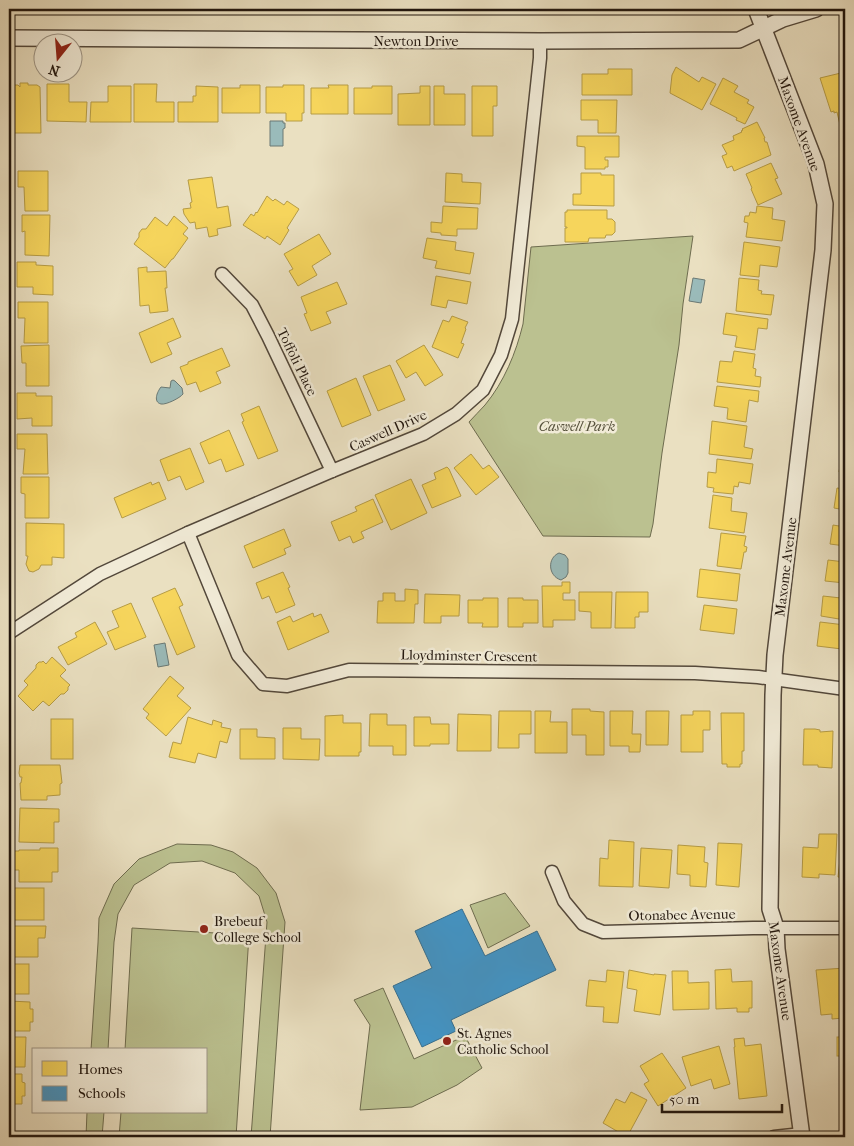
<svg xmlns="http://www.w3.org/2000/svg" width="854" height="1146" font-family="'IM FELL French Canon',serif">
	<style>
		.green { fill: #bbc190; stroke: #6e6c4f }
		.water { fill: #9abbba; stroke: #6a7975 }
		.homes { fill: #f6d55c; stroke: #b69c45 }
		.schools { fill: #4393c3; stroke: #396e8d }
		.lines { fill: none; stroke-linecap: round; stroke-linejoin: round }
		.minor-casing { stroke: #53483b; stroke-width: 15 }
		.tertiary-casing { stroke: #53483b; stroke-width: 18 }
		.minor { stroke: #f1ebd7; stroke-width: 12 }
		.tertiary { stroke: #f1ebd7; stroke-width: 15 }
		.poi-dot { fill: #8f2418; stroke: #f1ebd7; stroke-width: 2 }
		.labels { text-anchor: middle; dominant-baseline: central; stroke-width: 5; stroke-linejoin: round; paint-order: stroke }
		.street-label { font-size: 14px; fill: #21160e; stroke: #f1ebd7 }
		.park-label { font-size: 14px; font-style: italic; fill: #57523c; stroke: #f1ebd7 }
		.poi-label { font-size: 14px; fill: #21160e; stroke: #f1ebd7; text-anchor: start }
	</style>
	<rect width="100%" height="100%" fill="#eae0c1"/>
	<filter id="stains"><feTurbulence type="fractalNoise" baseFrequency=".004" numOctaves="4"/><feColorMatrix values="0 0 0 0 .2 0 0 0 0 .09 0 0 0 0 .02 0 0 0 .5 -.17"/></filter>
	<radialGradient id="worn" r=".72"><stop offset=".6" stop-color="#630" stop-opacity="0"/><stop offset="1" stop-color="#630" stop-opacity=".3"/></radialGradient>
	<g class="green">
		<path d="M 693,236 L 683,304 L 679,345 L 662,453 L 653,524 L 650,537 L 543,536 L 469,422 C 474,416 480,411 485,405 C 504,382 516,353 523,324 L 531,247 Z"/>
		<path d="M 177,844 L 211,845 L 233,852 L 257,868 L 276,893 L 285,922 L 270,1137 L 251,1137 L 267,922 L 259,896 L 235,873 L 202,861 L 170,863 L 134,885 L 118,914 L 114,942 L 108,1050 L 91,1050 L 98,943 L 99,918 L 114,884 L 139,859 Z"/>
		<path d="M 505,893 L 530,926 L 488,948 L 470,905 Z"/>
		<path d="M 132,928 L 249,935 L 236,1137 L 119,1137 L 121,1112 L 206,1112 L 206,1050 L 125,1050 Z"/>
		<path d="M 383,988 L 414,1059 L 465,1036 L 482,1068 L 457,1085 L 412,1107 L 360,1110 L 370,1025 L 354,1000 Z"/>
		<path d="M 87,1112 L 104,1112 L 102,1137 L 86,1137 Z"/>
	</g>
	<g class="water">
		<path d="M 270,121 L 283,121 L 283,123 L 285,123 L 285,128 L 283,129 L 283,146 L 270,146 Z"/>
		<path d="M 693,278 L 705,280 L 701,303 L 689,301 Z"/>
		<path d="M 173,380 L 175,381 L 182,388 L 183,394 C 180,398 166,405 161,404 C 153,402 157,392 161,387 L 170,388 L 171,381 Z"/>
		<path d="M 559,553 L 565,555 L 568,559 L 568,573 L 566,577 L 561,580 C 548,576 547,558 559,553 Z"/>
		<path d="M 165,643 L 169,665 L 158,667 L 154,645 Z"/>
	</g>
	<g class="homes">
		<path d="M 676,67 L 699,82 L 702,77 L 716,84 L 702,110 L 670,93 L 672,75 Z"/>
		<path d="M 608,69 L 632,69 L 632,95 L 582,95 L 582,74 L 608,74 Z"/>
		<path d="M 845,72 L 845,124 L 840,125 L 837,112 L 834,113 L 834,111 L 831,112 L 820,78 Z"/>
		<path d="M 723,78 L 738,86 L 734,92 L 749,100 L 747,103 L 754,107 L 745,124 L 736,120 L 737,118 L 710,104 Z"/>
		<path d="M 20,83 L 28,83 L 28,85 L 37,85 L 40,87 L 41,133 L 9,133 L 9,85 L 18,85 L 20,87 Z"/>
		<path d="M 47,84 L 69,84 L 69,102 L 87,102 L 86,122 L 47,121 Z"/>
		<path d="M 134,84 L 157,84 L 156,102 L 174,102 L 174,122 L 134,122 Z"/>
		<path d="M 240,85 L 260,85 L 260,113 L 222,113 L 222,88 L 240,88 Z"/>
		<path d="M 283,85 L 304,85 L 304,113 L 302,113 L 302,121 L 286,121 L 286,113 L 266,113 L 266,87 L 283,87 Z"/>
		<path d="M 328,85 L 348,85 L 348,114 L 311,114 L 311,88 L 329,88 Z"/>
		<path d="M 108,86 L 131,86 L 131,122 L 90,122 L 91,102 L 108,102 Z"/>
		<path d="M 196,86 L 218,87 L 218,122 L 178,122 L 178,102 L 193,102 L 193,96 L 196,96 Z"/>
		<path d="M 372,86 L 392,86 L 392,114 L 354,114 L 354,88 L 372,88 Z"/>
		<path d="M 420,86 L 430,86 L 430,125 L 398,125 L 398,94 L 420,93 Z"/>
		<path d="M 434,86 L 444,86 L 444,94 L 465,94 L 465,125 L 434,125 Z"/>
		<path d="M 472,86 L 497,86 L 497,106 L 493,106 L 493,136 L 472,136 Z"/>
		<path d="M 581,100 L 617,100 L 616,133 L 598,133 L 598,120 L 581,120 Z"/>
		<path d="M 757,122 L 765,138 L 764,138 L 765,142 L 767,142 L 771,155 L 734,171 L 732,166 L 727,168 L 722,156 L 727,154 L 722,145 L 734,140 L 733,136 L 742,132 L 741,131 L 743,130 L 742,129 Z"/>
		<path d="M 577,136 L 619,136 L 619,157 L 605,157 L 605,160 L 608,160 L 608,167 L 605,167 L 605,169 L 585,169 L 585,147 L 577,146 Z"/>
		<path d="M 771,163 L 778,178 L 775,179 L 782,194 L 758,205 L 751,189 L 752,188 L 746,174 Z"/>
		<path d="M 18,171 L 48,171 L 48,211 L 25,211 L 24,187 L 18,187 Z"/>
		<path d="M 446,173 L 462,174 L 462,182 L 481,183 L 480,204 L 445,202 Z"/>
		<path d="M 581,173 L 601,173 L 601,175 L 614,175 L 614,206 L 573,205 L 573,194 L 581,194 Z"/>
		<path d="M 212,177 L 217,208 L 228,206 L 231,226 L 217,229 L 218,235 L 209,237 L 207,227 L 196,229 L 195,222 L 190,223 L 184,214 L 183,209 L 191,208 L 190,203 L 192,202 L 188,180 Z"/>
		<path d="M 267,196 L 273,201 L 275,199 L 284,205 L 287,201 L 299,209 L 287,228 L 289,230 L 280,245 L 267,236 L 265,239 L 243,225 L 251,214 L 254,216 L 256,212 L 257,213 Z"/>
		<path d="M 443,206 L 478,208 L 477,229 L 457,229 L 457,236 L 441,235 L 441,233 L 431,232 L 431,222 L 442,223 Z"/>
		<path d="M 757,206 L 773,208 L 772,219 L 785,221 L 782,241 L 746,237 L 748,223 L 744,222 L 745,216 L 749,216 L 750,212 L 756,213 Z"/>
		<path d="M 567,210 L 607,210 L 607,219 L 612,219 L 615,222 L 615,232 L 612,235 L 606,235 L 605,238 L 589,238 L 588,242 L 565,242 L 565,228 L 567,228 L 567,227 L 565,227 L 565,212 L 567,212 Z"/>
		<path d="M 22,215 L 50,215 L 49,256 L 25,255 L 25,231 L 22,232 Z"/>
		<path d="M 174,216 L 188,228 L 183,234 L 188,238 L 173,259 L 172,259 L 165,268 L 134,244 L 139,237 L 139,233 L 142,229 L 146,229 L 155,217 L 167,226 Z"/>
		<path d="M 319,234 L 331,254 L 312,266 L 317,275 L 298,286 L 289,271 L 293,269 L 284,254 Z"/>
		<path d="M 427,238 L 456,242 L 455,250 L 474,253 L 470,274 L 435,268 L 437,261 L 423,258 Z"/>
		<path d="M 744,242 L 780,247 L 777,267 L 760,265 L 759,277 L 740,275 Z"/>
		<path d="M 17,262 L 36,262 L 36,265 L 53,266 L 53,295 L 33,294 L 33,287 L 17,287 Z"/>
		<path d="M 147,267 L 147,272 L 166,271 L 167,288 L 165,288 L 168,311 L 150,313 L 149,305 L 140,306 L 138,268 Z"/>
		<path d="M 436,276 L 471,282 L 467,304 L 448,300 L 446,308 L 431,305 Z"/>
		<path d="M 739,278 L 759,280 L 758,290 L 762,291 L 761,294 L 774,295 L 771,315 L 736,311 Z"/>
		<path d="M 337,282 L 347,304 L 326,312 L 331,323 L 311,331 L 304,314 L 307,313 L 301,297 Z"/>
		<path d="M 18,302 L 48,302 L 48,343 L 24,343 L 25,318 L 18,318 Z"/>
		<path d="M 726,313 L 768,319 L 767,329 L 758,328 L 755,350 L 735,347 L 737,336 L 723,334 Z"/>
		<path d="M 452,316 L 468,322 L 465,328 L 466,329 L 461,343 L 464,344 L 458,358 L 432,347 L 443,320 L 449,322 Z"/>
		<path d="M 173,318 L 181,337 L 167,343 L 172,354 L 151,363 L 139,333 Z"/>
		<path d="M 49,345 L 49,386 L 26,386 L 26,363 L 22,363 L 21,346 Z"/>
		<path d="M 424,345 L 443,375 L 425,386 L 416,372 L 406,378 L 396,361 Z"/>
		<path d="M 222,348 L 230,366 L 216,372 L 221,383 L 200,392 L 196,382 L 187,385 L 180,367 L 188,364 L 188,362 Z"/>
		<path d="M 734,351 L 755,354 L 753,368 L 756,369 L 755,376 L 761,377 L 760,387 L 717,382 L 720,361 L 732,362 Z"/>
		<path d="M 390,365 L 405,400 L 378,411 L 363,376 Z"/>
		<path d="M 356,378 L 371,415 L 342,427 L 327,391 Z"/>
		<path d="M 717,386 L 759,391 L 758,402 L 749,400 L 746,422 L 727,419 L 728,408 L 714,406 Z"/>
		<path d="M 17,393 L 36,393 L 36,396 L 52,396 L 52,426 L 32,426 L 32,418 L 17,419 Z"/>
		<path d="M 259,406 L 278,451 L 258,459 L 242,422 L 244,421 L 241,414 Z"/>
		<path d="M 712,421 L 747,426 L 744,447 L 753,449 L 751,459 L 709,454 Z"/>
		<path d="M 229,430 L 244,465 L 226,472 L 221,459 L 209,464 L 200,443 Z"/>
		<path d="M 17,434 L 47,434 L 48,474 L 23,474 L 25,449 L 17,449 Z"/>
		<path d="M 190,448 L 204,482 L 186,490 L 180,476 L 168,481 L 160,460 Z"/>
		<path d="M 842,452 L 845,452 L 845,473 L 839,472 Z"/>
		<path d="M 471,454 L 483,469 L 489,465 L 499,477 L 476,495 L 454,468 Z"/>
		<path d="M 717,459 L 753,464 L 750,484 L 739,482 L 738,487 L 734,486 L 733,494 L 713,492 L 714,488 L 707,487 L 708,472 L 716,473 Z"/>
		<path d="M 447,467 L 449,469 L 461,496 L 432,508 L 422,485 L 436,479 L 434,473 Z"/>
		<path d="M 21,477 L 49,477 L 49,518 L 25,518 L 25,494 L 21,493 Z"/>
		<path d="M 411,479 L 427,513 L 391,530 L 375,495 Z"/>
		<path d="M 151,482 L 152,485 L 159,482 L 166,499 L 122,518 L 114,498 Z"/>
		<path d="M 837,488 L 845,489 L 845,510 L 834,508 Z"/>
		<path d="M 713,495 L 732,498 L 731,511 L 747,513 L 744,533 L 709,528 Z"/>
		<path d="M 373,499 L 383,522 L 361,532 L 364,538 L 353,543 L 350,536 L 339,541 L 331,522 L 357,511 L 355,507 Z"/>
		<path d="M 26,523 L 64,524 L 64,558 L 52,557 L 52,565 L 41,565 L 39,569 L 33,572 L 29,571 L 26,564 L 28,556 L 26,556 Z"/>
		<path d="M 833,525 L 845,527 L 845,546 L 830,544 Z"/>
		<path d="M 284,529 L 291,546 L 284,549 L 286,554 L 253,568 L 244,546 Z"/>
		<path d="M 721,533 L 746,536 L 744,546 L 747,547 L 746,552 L 744,552 L 741,569 L 717,566 Z"/>
		<path d="M 828,560 L 845,562 L 845,583 L 825,581 Z"/>
		<path d="M 700,569 L 740,574 L 737,601 L 697,597 Z"/>
		<path d="M 283,572 L 290,587 L 288,588 L 295,605 L 276,613 L 269,596 L 262,599 L 256,583 Z"/>
		<path d="M 562,582 L 570,582 L 570,593 L 563,593 L 563,600 L 575,600 L 575,620 L 553,620 L 553,627 L 543,627 L 542,586 L 562,586 Z"/>
		<path d="M 842,586 L 845,586 L 845,620 L 821,616 L 823,596 L 841,598 Z"/>
		<path d="M 175,588 L 183,605 L 179,607 L 195,647 L 177,655 L 152,598 Z"/>
		<path d="M 405,589 L 418,590 L 418,604 L 415,604 L 414,623 L 377,623 L 378,601 L 383,601 L 383,593 L 395,593 L 395,601 L 405,601 Z"/>
		<path d="M 579,592 L 612,592 L 611,628 L 591,628 L 591,612 L 579,611 Z"/>
		<path d="M 616,592 L 648,592 L 648,612 L 639,612 L 639,617 L 635,617 L 635,628 L 615,628 Z"/>
		<path d="M 425,594 L 460,595 L 459,616 L 441,616 L 441,623 L 424,623 Z"/>
		<path d="M 483,598 L 498,598 L 498,627 L 482,627 L 483,623 L 468,623 L 468,600 L 483,600 Z"/>
		<path d="M 508,598 L 523,598 L 523,600 L 538,600 L 538,623 L 523,623 L 523,627 L 508,627 Z"/>
		<path d="M 131,603 L 146,637 L 115,650 L 107,632 L 119,627 L 112,611 Z"/>
		<path d="M 704,605 L 737,609 L 734,634 L 700,630 Z"/>
		<path d="M 313,613 L 314,617 L 321,614 L 329,632 L 288,650 L 277,622 L 290,616 L 293,622 Z"/>
		<path d="M 95,622 L 107,644 L 68,665 L 58,647 L 77,637 L 75,633 Z"/>
		<path d="M 820,622 L 845,625 L 845,645 L 843,645 L 842,649 L 817,646 Z"/>
		<path d="M 52,657 L 66,670 L 60,676 L 70,685 L 68,687 L 68,690 L 64,694 L 61,694 L 49,706 L 43,701 L 33,711 L 18,696 L 28,685 L 24,681 L 36,668 L 36,665 L 39,662 L 42,662 L 43,661 L 46,664 Z"/>
		<path d="M 170,676 L 184,688 L 177,696 L 191,708 L 166,736 L 146,718 L 149,714 L 143,709 Z"/>
		<path d="M 572,709 L 590,709 L 590,711 L 604,712 L 604,755 L 586,755 L 586,735 L 572,735 Z"/>
		<path d="M 499,711 L 531,711 L 531,734 L 519,734 L 519,748 L 498,748 Z"/>
		<path d="M 535,711 L 551,711 L 550,722 L 567,722 L 567,753 L 535,753 Z"/>
		<path d="M 610,711 L 633,711 L 632,734 L 641,734 L 640,752 L 629,752 L 629,746 L 610,746 Z"/>
		<path d="M 646,711 L 669,711 L 668,745 L 646,745 Z"/>
		<path d="M 693,711 L 710,711 L 710,730 L 703,730 L 703,752 L 681,752 L 681,715 L 693,715 Z"/>
		<path d="M 721,713 L 744,713 L 744,751 L 742,751 L 742,764 L 740,764 L 740,767 L 727,767 L 727,764 L 722,764 Z"/>
		<path d="M 370,714 L 387,714 L 387,725 L 406,725 L 406,755 L 393,755 L 393,746 L 369,746 Z"/>
		<path d="M 458,714 L 491,715 L 491,751 L 457,751 Z"/>
		<path d="M 343,715 L 343,723 L 361,723 L 361,752 L 359,752 L 359,756 L 325,756 L 325,716 Z"/>
		<path d="M 188,717 L 212,725 L 213,720 L 222,723 L 221,727 L 231,729 L 227,743 L 220,741 L 216,758 L 198,753 L 195,763 L 169,757 L 173,742 L 181,744 Z"/>
		<path d="M 414,717 L 430,717 L 431,724 L 449,724 L 449,744 L 430,744 L 430,746 L 414,746 Z"/>
		<rect x="51" y="719" width="22" height="40"/>
		<path d="M 283,728 L 301,728 L 301,739 L 320,739 L 319,760 L 283,759 Z"/>
		<path d="M 240,729 L 257,729 L 257,737 L 275,738 L 275,759 L 240,759 Z"/>
		<path d="M 804,729 L 815,729 L 820,730 L 820,732 L 833,731 L 832,768 L 818,767 L 818,765 L 803,765 Z"/>
		<path d="M 20,765 L 60,765 L 62,783 L 60,784 L 60,795 L 47,796 L 47,800 L 21,800 L 20,783 L 21,783 L 22,777 L 20,777 L 19,773 Z"/>
		<path d="M 20,808 L 59,809 L 59,822 L 54,822 L 54,843 L 19,842 Z"/>
		<path d="M 819,834 L 837,834 L 835,875 L 819,874 L 819,878 L 802,877 L 803,847 L 818,848 Z"/>
		<path d="M 609,840 L 634,842 L 633,887 L 599,886 L 600,858 L 608,859 Z"/>
		<path d="M 842,841 L 845,842 L 845,878 L 838,877 Z"/>
		<path d="M 718,843 L 742,844 L 739,887 L 716,885 Z"/>
		<path d="M 678,845 L 705,847 L 704,862 L 708,863 L 706,887 L 690,886 L 690,875 L 677,874 Z"/>
		<path d="M 40,848 L 58,848 L 58,872 L 52,872 L 52,882 L 19,882 L 19,870 L 14,870 L 14,851 L 19,851 L 19,850 L 40,850 Z"/>
		<path d="M 641,848 L 672,850 L 669,888 L 639,886 Z"/>
		<rect x="9" y="888" width="35" height="32"/>
		<path d="M 9,926 L 46,926 L 45,938 L 38,938 L 38,957 L 9,957 Z"/>
		<rect x="9" y="964" width="20" height="30"/>
		<path d="M 845,968 L 845,1002 L 844,1002 L 845,1012 L 843,1012 L 843,1018 L 832,1019 L 832,1014 L 821,1015 L 816,970 Z"/>
		<path d="M 731,969 L 732,982 L 752,981 L 752,1008 L 749,1008 L 749,1012 L 737,1012 L 737,1008 L 716,1009 L 715,970 Z"/>
		<path d="M 607,970 L 624,972 L 618,1023 L 603,1022 L 604,1007 L 586,1006 L 589,980 L 606,982 Z"/>
		<path d="M 629,970 L 654,975 L 654,974 L 666,975 L 660,1015 L 634,1011 L 637,990 L 627,988 Z"/>
		<path d="M 672,971 L 688,971 L 688,983 L 709,982 L 709,1009 L 673,1010 Z"/>
		<path d="M 9,1001 L 30,1002 L 30,1009 L 33,1009 L 33,1022 L 30,1022 L 30,1031 L 9,1031 Z"/>
		<path d="M 9,1037 L 26,1037 L 25,1067 L 9,1067 Z"/>
		<rect x="837" y="1037" width="8" height="19"/>
		<path d="M 744,1038 L 745,1046 L 761,1044 L 767,1096 L 739,1099 L 734,1047 L 735,1047 L 734,1039 Z"/>
		<path d="M 719,1046 L 730,1084 L 714,1089 L 711,1079 L 691,1086 L 682,1057 Z"/>
		<path d="M 662,1053 L 686,1088 L 658,1106 L 644,1084 L 649,1081 L 640,1066 Z"/>
		<path d="M 841,1073 L 845,1073 L 845,1104 L 841,1103 Z"/>
		<path d="M 9,1074 L 22,1074 L 22,1082 L 25,1083 L 25,1096 L 22,1096 L 22,1104 L 9,1104 Z"/>
		<path d="M 631,1092 L 647,1100 L 627,1137 L 603,1123 L 616,1099 L 625,1103 Z"/>
		<rect x="9" y="1111" width="3" height="26"/>
	</g>
	<path class="schools" d="M 462,909 L 485,956 L 537,931 L 556,970 L 451,1020 L 456,1031 L 422,1047 L 393,986 L 432,968 L 415,931 Z"/>
	<g class="lines">
		<defs>
			<g id="minor">
				<path d="M 222,274 L 252,305 L 268,336 L 332,471"/>
				<path d="M 188,533 L 238,655 L 263,684 L 287,686 L 349,670 L 695,673 L 758,677 L 845,689"/>
				<path d="M 9,633 L 100,574 L 188,533 L 332,471 L 423,434 L 456,414 L 483,390 L 501,355 L 512,319 L 540,58 L 540,41"/>
				<path d="M 552,872 L 564,901 L 583,924 L 603,932 L 753,928 L 845,928"/>
				<path d="M 774,1137 L 802,1134"/>
			</g>
			<g id="tertiary">
				<path d="M 756,9 L 816,164 L 825,204 L 823,250 L 775,655 L 773,695 L 770,909 L 776,928 L 777,949 L 802,1137"/>
				<path d="M 9,38 L 540,41 L 739,40 L 783,19 L 816,9"/>
			</g>
		</defs>
		<use href="#minor" class="minor-casing"/>
		<use href="#tertiary" class="tertiary-casing"/>
		<use href="#minor" class="minor"/>
		<use href="#tertiary" class="tertiary"/>
	</g>
	<g class="poi-dot">
		<circle cx="204" cy="929" r="5"/>
		<circle cx="447" cy="1041" r="5"/>
	</g>
	<g class="labels">
		<g class="street-label">
			<text x="416" y="41">Newton Drive</text>
			<text transform="translate(799 124) rotate(70)">Maxome Avenue</text>
			<text transform="translate(297 362) rotate(64)">Toffoli Place</text>
			<text transform="translate(388 431) rotate(-24)">Caswell Drive</text>
			<text transform="translate(786 567) rotate(-83)">Maxome Avenue</text>
			<text transform="translate(469 656) rotate(1)">Lloydminster Crescent</text>
			<text transform="translate(682 915) rotate(-1)">Otonabee Avenue</text>
			<text transform="translate(780 971) rotate(82)">Maxome Avenue</text>
		</g>
		<g class="park-label">
			<text x="577" y="426">Caswell Park</text>
		</g>
		<g class="poi-label">
			<text x="214" y="921">Brebeuf<tspan x="214" dy="16">College School</tspan></text>
			<text x="457" y="1033">St. Agnes<tspan x="457" dy="16">Catholic School</tspan></text>
		</g>
	</g>
	<rect width="854" height="1146" fill="none" stroke="#eae0c1" stroke-width="30"/>
	<rect x="10" y="10" width="834" height="1126" fill="none" stroke="#21160e" stroke-width="2.5"/>
	<rect x="15" y="15" width="824" height="1116" fill="none" stroke="#21160e"/>
	<rect x="32" y="1048" width="175" height="65" fill="#f1ebd7" stroke="#9e9687"/>
	<rect x="42" y="1061" width="25" height="15" fill="#f6d55c" stroke="#9e9687"/>
	<text x="78" y="1074" font-size="15" fill="#21160e">Homes</text>
	<rect x="42" y="1086" width="25" height="15" fill="#4393c3" stroke="#9e9687"/>
	<text x="78" y="1098" font-size="15" fill="#21160e">Schools</text>
	<g transform="translate(58 58) rotate(197)"><circle r="24" fill="#f1ebd7" stroke="#9e9687"/>
	<path d="M0-4L9 19L0 12L-9 19Z" fill="#8f2418"/>
	<text y="-8" font-size="14" font-weight="bold" text-anchor="middle" fill="#21160e">N</text>
	</g>
	<path d="M662 1104v8h120v-8" fill="none" stroke="#21160e" stroke-width="2.5"/>
	<text x="669" y="1104" font-size="15" fill="#21160e" stroke="#f1ebd7" stroke-width="4" paint-order="stroke">50 m</text>
	<rect width="100%" height="100%" filter="url(#stains)"/>
	<rect width="100%" height="100%" fill="url(#worn)"/>
</svg>
